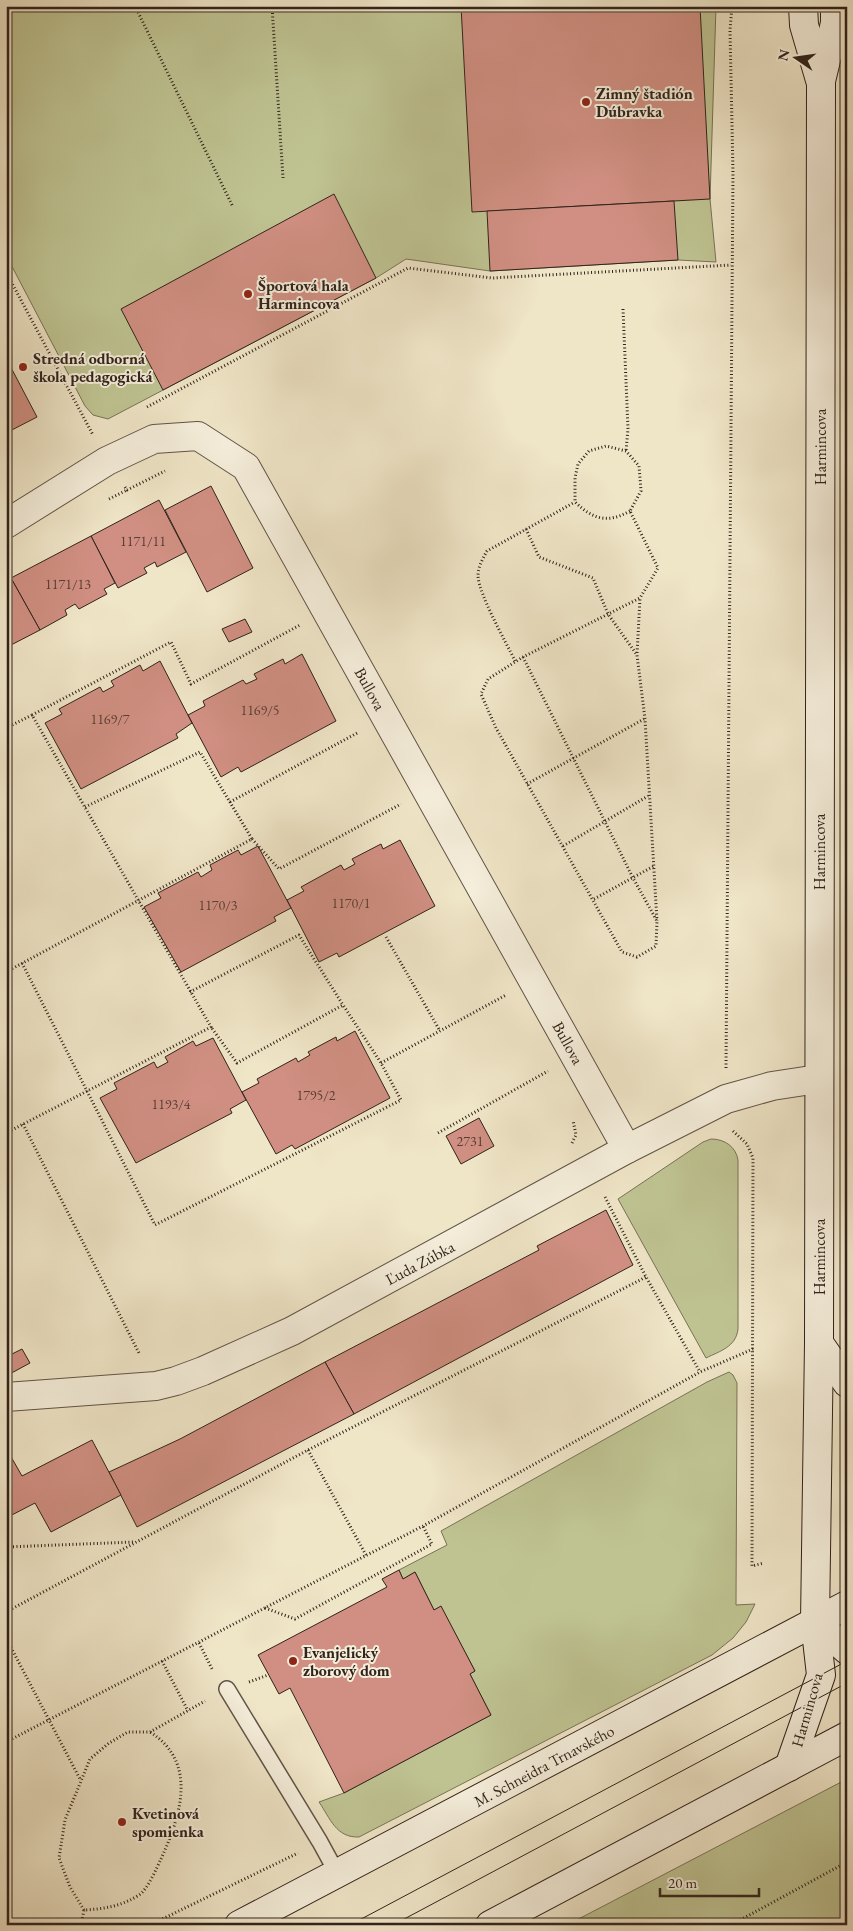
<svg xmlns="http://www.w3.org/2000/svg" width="853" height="1931" font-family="'EB Garamond',serif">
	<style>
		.green { fill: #bfc392; stroke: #787356 }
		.building { fill: #d08f82; stroke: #31231b }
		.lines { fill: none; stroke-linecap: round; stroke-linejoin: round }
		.lane-casing { stroke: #605446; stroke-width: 18 }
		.street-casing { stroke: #605446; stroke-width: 30 }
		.secondary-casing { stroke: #31231b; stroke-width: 30 }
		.path { stroke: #31231b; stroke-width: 3; stroke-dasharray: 1 2.5; stroke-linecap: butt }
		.lane { stroke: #f5eedb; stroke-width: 15 }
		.street { stroke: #f5eedb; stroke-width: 28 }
		.secondary { stroke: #f5eedb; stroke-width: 28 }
		.tram { stroke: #31231b; stroke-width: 1 }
		.poi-dot { fill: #8f2418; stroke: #f5eedb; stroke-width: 2 }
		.labels { text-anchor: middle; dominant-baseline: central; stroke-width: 4; stroke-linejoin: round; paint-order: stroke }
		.number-label { font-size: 14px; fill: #593e35 }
		.poi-label { font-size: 16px; font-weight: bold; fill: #31231b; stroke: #f5eedb; text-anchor: start }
		.street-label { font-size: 16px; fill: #31231b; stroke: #f5eedb }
	</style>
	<rect width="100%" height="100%" fill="#efe5c7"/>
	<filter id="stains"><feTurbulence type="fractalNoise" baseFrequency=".004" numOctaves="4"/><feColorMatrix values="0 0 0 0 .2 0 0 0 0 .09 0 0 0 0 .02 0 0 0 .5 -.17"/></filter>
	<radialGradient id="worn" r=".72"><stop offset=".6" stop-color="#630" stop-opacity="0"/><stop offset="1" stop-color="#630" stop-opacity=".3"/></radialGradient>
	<g class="green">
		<path d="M 6,6 L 716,6 L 710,199 L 716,262 L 678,260 L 490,271 L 406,259 L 376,278 L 108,419 L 93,415 L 85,406 L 6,255 Z"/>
		<path d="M 711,1139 C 725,1139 736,1147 738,1160 L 738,1329 C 736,1347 720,1351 706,1358 L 618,1199 L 703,1142 Z"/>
		<path d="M 729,1372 L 733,1375 L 737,1383 L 736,1605 L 755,1604 L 746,1622 L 733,1638 L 712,1655 L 359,1837 C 336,1838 330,1818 319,1802 L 344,1793 L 491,1715 L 470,1674 L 475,1671 L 441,1607 L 434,1610 L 415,1572 L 403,1579 L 399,1570 L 447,1545 L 441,1531 L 707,1382 Z"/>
		<path d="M 847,1779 L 847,1925 L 567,1925 Z"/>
	</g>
	<g class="building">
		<path d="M 461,6 L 700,6 L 710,199 L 472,212 Z"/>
		<path d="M 334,194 L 376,278 L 163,390 L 121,309 Z"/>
		<path d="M 674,201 L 678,260 L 490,271 L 487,211 Z"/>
		<path d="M 6,358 L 37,417 L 6,433 Z"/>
		<path d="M 211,486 L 253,568 L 207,592 L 165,510 Z"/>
		<path d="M 159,500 L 186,552 L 157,567 L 155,562 L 144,568 L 147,573 L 118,588 L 91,536 Z"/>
		<path d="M 91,536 L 115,583 L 104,589 L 107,594 L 79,609 L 75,604 L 65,610 L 67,615 L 40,630 L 11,578 Z"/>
		<path d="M 11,578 L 40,630 L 11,645 L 6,641 L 6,581 Z"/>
		<path d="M 245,619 L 252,632 L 229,642 L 222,629 Z"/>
		<path d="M 302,654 L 336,721 L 241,772 L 238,767 L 221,777 L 188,715 L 205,706 L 203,701 L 243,680 L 246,684 L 257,679 L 254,674 L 283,659 L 285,664 Z"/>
		<path d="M 160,661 L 192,723 L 176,734 L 178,738 L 81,789 L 45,723 L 62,714 L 59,709 L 100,687 L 103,692 L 114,686 L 111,681 L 140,665 L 143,671 Z"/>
		<path d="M 400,840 L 435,906 L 339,957 L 337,953 L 319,962 L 287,900 L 304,891 L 301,887 L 341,865 L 344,870 L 355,864 L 352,859 L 381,844 L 383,849 Z"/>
		<path d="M 258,846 L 291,908 L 274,917 L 276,921 L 181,972 L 144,907 L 161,898 L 158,893 L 198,872 L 201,877 L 212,870 L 210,865 L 238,850 L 241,855 Z"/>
		<path d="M 355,1031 L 390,1098 L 295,1149 L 292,1145 L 276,1154 L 242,1092 L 259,1083 L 257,1079 L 296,1058 L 298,1062 L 310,1055 L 308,1052 L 336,1037 L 337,1041 Z"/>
		<path d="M 213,1038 L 246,1100 L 230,1109 L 232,1113 L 136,1163 L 100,1098 L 117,1089 L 114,1083 L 154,1062 L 157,1068 L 168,1062 L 165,1057 L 193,1041 L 196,1046 Z"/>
		<path d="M 479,1118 L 494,1146 L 461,1164 L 446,1136 Z"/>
		<path d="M 606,1210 L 633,1265 L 354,1414 L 325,1362 L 539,1250 L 537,1246 Z"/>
		<path d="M 22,1349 L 30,1363 L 6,1376 L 6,1357 Z"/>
		<path d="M 325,1362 L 354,1414 L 137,1527 L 109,1472 L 180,1439 Z"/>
		<path d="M 92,1440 L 121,1495 L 51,1532 L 35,1503 L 6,1518 L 6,1448 L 22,1476 Z"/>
		<path d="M 399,1570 L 403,1579 L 415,1572 L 434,1610 L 441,1606 L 475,1671 L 470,1674 L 491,1715 L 344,1793 L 290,1688 L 279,1694 L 258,1655 L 387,1587 L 382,1579 Z"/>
	</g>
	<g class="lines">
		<defs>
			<path id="lane" d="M 227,1689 L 320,1842 L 338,1875"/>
			<g id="street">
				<path d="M 6,524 L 107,461 L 154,439 L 198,436 L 246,467 L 627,1149"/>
				<path d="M 6,1397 L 156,1386 L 176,1381 L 203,1371 L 292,1331 L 627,1149 L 726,1099 L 772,1086 L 818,1079"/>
			</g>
			<g id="secondary">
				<path d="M 803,6 L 804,25 L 820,80"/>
				<path d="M 819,1343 L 847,1383"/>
				<path d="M 815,1622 L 847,1650"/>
				<path d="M 789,1767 L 821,1675 L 815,1622 L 819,1343 L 821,81 L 835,23 L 835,6"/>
				<path d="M 239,1925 L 847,1605"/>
				<path d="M 490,1925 L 847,1736"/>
			</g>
		</defs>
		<use href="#lane" class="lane-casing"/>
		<use href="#street" class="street-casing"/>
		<use href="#secondary" class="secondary-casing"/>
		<g class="path">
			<path d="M 135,6 L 233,207"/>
			<path d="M 272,6 L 283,178"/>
			<path d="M 6,272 L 93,435"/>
			<path d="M 623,309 L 628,429 L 626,451"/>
			<path d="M 147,407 L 408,268 L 492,278 L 731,265"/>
			<path d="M 125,487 L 127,490 L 165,471"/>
			<path d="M 109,499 L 127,490"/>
			<path d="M 630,511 C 607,524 593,519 575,502 L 575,478 L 578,464 L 589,451 L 606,446 L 626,451 L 639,466 L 641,491 L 630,511 L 658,568 L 640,598"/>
			<path d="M 526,529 L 539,557 L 593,578 L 608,614 L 637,655"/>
			<path d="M 523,657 L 633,878 L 657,921 L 656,946 L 637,957 L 622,952 L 496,728 L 481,694 L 488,679 L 523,657 L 640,598 L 637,655 L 645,719 L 657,921"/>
			<path d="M 515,661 C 506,642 479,595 478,576 C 478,567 483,558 487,551 L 575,502"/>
			<path d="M 32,715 L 171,642 L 191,684 L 300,625"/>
			<path d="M 6,728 L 32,715 L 211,1027 L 6,1133"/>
			<path d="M 527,784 L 644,719"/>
			<path d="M 230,802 L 359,732"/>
			<path d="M 252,839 L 279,869 L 401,804"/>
			<path d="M 563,846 L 648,796"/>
			<path d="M 594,899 L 654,866"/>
			<path d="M 386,937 L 440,1031"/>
			<path d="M 22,963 L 155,1225 L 401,1100 L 381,1063 L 343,1005 L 237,1063 L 211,1027"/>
			<path d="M 6,972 L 252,839 L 200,752 L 85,807"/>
			<path d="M 190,992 L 299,935 L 343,1005"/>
			<path d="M 381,1063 L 506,995"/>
			<path d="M 726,1068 L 733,174 L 730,30 L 732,6"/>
			<path d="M 23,1124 L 140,1355"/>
			<path d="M 733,1131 L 747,1144 L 753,1158 L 752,1566 L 764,1563"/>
			<path d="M 438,1133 L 548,1071"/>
			<path d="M 572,1143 L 576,1135 L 573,1120"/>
			<path d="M 605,1197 L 646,1277 L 700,1372"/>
			<path d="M 308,1450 L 366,1555"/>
			<path d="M 6,1547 L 134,1542"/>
			<path d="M 265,1608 L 295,1619 L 432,1544 L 423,1526"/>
			<path d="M 6,1612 L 308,1450 L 646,1277"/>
			<path d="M 6,1638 L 80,1779"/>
			<path d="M 199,1643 L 212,1669"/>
			<path d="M 162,1661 L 188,1711"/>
			<path d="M 249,1682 L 268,1675"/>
			<path d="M 6,1742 L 423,1526 L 700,1372 L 753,1349"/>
			<path d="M 84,1910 L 70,1887 L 59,1858 L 65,1820 L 90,1759 L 109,1743 L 128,1732 L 150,1732 L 205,1701"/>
			<path d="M 81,1925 L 84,1910 C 104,1909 122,1906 139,1895 C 148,1889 156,1869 161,1859 C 180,1817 199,1763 150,1732"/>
			<path d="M 150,1925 L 298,1853"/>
			<path d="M 731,1925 L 847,1862"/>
		</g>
		<use href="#lane" class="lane"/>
		<use href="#street" class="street"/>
		<use href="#secondary" class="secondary"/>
		<g class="tram">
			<path d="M 350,1925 L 847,1661"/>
			<path d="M 393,1925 L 847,1683"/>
		</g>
	</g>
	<g class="poi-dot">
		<circle cx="586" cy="102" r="5"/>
		<circle cx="248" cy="294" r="5"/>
		<circle cx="23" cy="367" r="5"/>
		<circle cx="293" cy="1661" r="5"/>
		<circle cx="122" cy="1822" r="5"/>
	</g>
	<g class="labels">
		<g class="number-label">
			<text x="143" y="541">1171/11</text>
			<text x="68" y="584">1171/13</text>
			<text x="260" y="710">1169/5</text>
			<text x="110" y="719">1169/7</text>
			<text x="351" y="903">1170/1</text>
			<text x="218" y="905">1170/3</text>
			<text x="316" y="1095">1795/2</text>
			<text x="171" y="1104">1193/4</text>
			<text x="470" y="1141">2731</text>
		</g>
		<g class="poi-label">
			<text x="596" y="93">Zimný štadión<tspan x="596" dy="18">Dúbravka</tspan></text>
			<text x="258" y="285">Športová hala<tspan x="258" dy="18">Harmincova</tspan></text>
			<text x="33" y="358">Stredná odborná<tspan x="33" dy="18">škola pedagogická</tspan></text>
			<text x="303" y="1652">Evanjelický<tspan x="303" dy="18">zborový dom</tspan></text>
			<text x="132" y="1813">Kvetinová<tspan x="132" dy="18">spomienka</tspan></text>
		</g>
		<g class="street-label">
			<text transform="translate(820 447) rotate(-90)">Harmincova</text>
			<text transform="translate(370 689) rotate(61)">Bullova</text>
			<text transform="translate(819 852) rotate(-90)">Harmincova</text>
			<text transform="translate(568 1043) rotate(61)">Bullova</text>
			<text transform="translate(819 1257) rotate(-90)">Harmincova</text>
			<text transform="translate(420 1263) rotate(-28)">Ľuda Zúbka</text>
			<text transform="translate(807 1710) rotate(-74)">Harmincova</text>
			<text transform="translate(544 1766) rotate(-28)">M. Schneidra Trnavského</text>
		</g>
	</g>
	<rect width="853" height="1931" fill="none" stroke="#efe5c7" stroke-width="25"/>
	<rect x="8" y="8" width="838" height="1916" fill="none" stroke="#31231b" stroke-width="2.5"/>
	<rect x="12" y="12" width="828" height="1906" fill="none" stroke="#31231b"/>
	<g transform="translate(796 58) rotate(283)" stroke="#f5eedb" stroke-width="4" paint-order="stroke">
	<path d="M0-4L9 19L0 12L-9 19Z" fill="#31231b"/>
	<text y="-8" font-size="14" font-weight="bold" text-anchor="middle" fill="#31231b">N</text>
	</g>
	<path d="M660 1888v8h99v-8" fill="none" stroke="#31231b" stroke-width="2.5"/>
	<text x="668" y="1888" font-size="15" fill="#31231b" stroke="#f5eedb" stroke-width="4" paint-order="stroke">20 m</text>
	<rect width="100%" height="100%" filter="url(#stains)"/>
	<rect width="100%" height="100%" fill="url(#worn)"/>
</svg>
